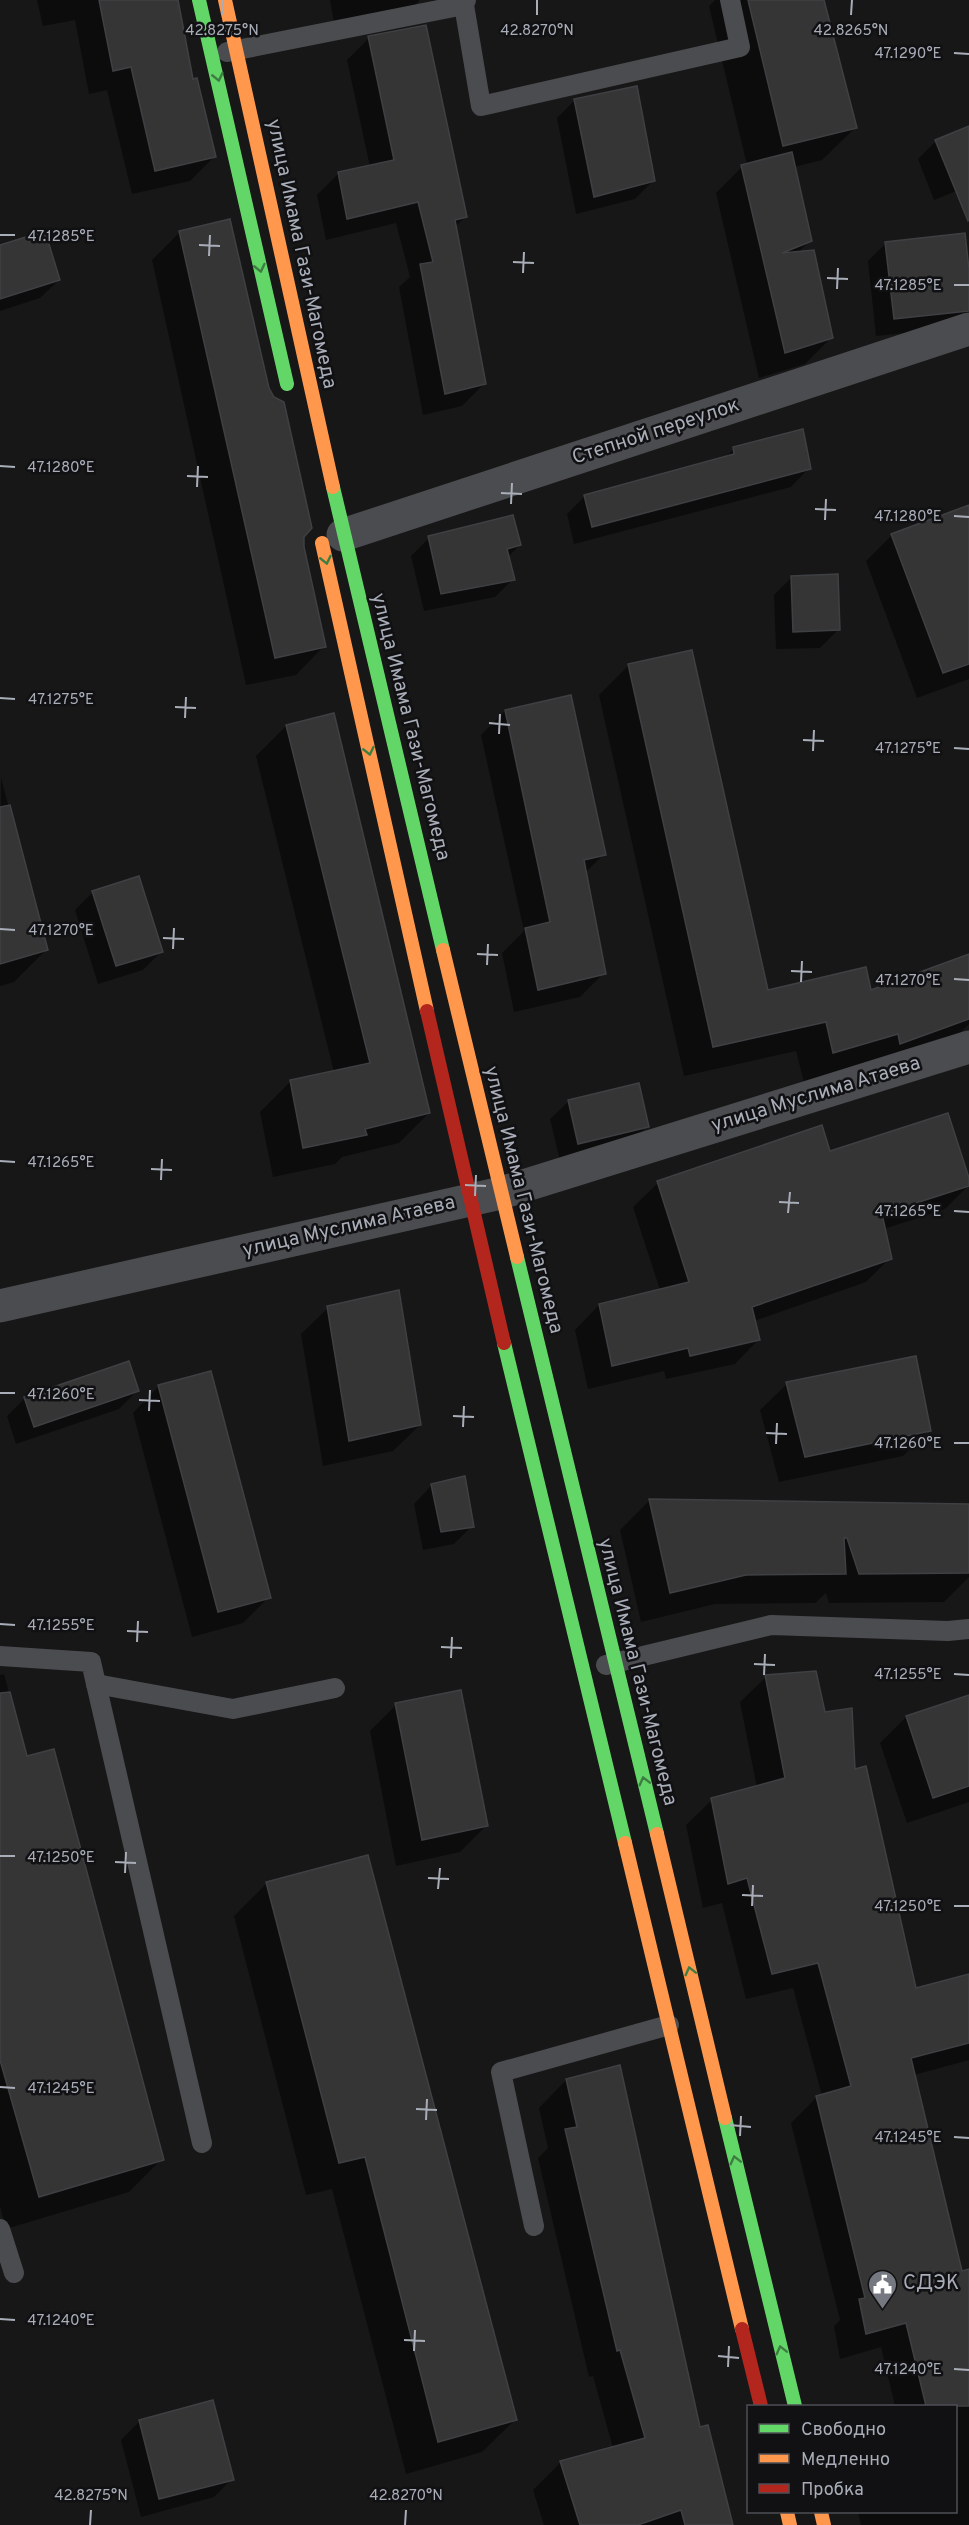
<svg xmlns="http://www.w3.org/2000/svg" width="969" height="2525" font-family="Overpass,sans-serif">
	<style>
		.shadow { fill: #0007 }
		.building { fill: #353536; stroke: #3f4043; stroke-width: 1.5 }
		.lines { fill: none; stroke-linecap: round; stroke-linejoin: round }
		.lane { stroke: #4b4c50; stroke-width: 20 }
		.street { stroke: #4b4c50; stroke-width: 33 }
		.fast { stroke: #63d668; stroke-width: 14 }
		.slow { stroke: #ff974d; stroke-width: 14 }
		.jam { stroke: #b3261e; stroke-width: 14 }
		.oneway { stroke: #3e7d42 }
		.ticks { fill: none; stroke: #a8adb8; stroke-width: 2 }
		.labels { text-anchor: middle; dominant-baseline: central; stroke-width: 5; stroke-linejoin: round; paint-order: stroke }
		.street-label { font-size: 20px; fill: #a8adb8; stroke: #111113 }
		.poi-label { font-size: 20px; fill: #a8adb8; stroke: #111113; text-anchor: start }
		.ticks-label { font-size: 15px; text-anchor: middle; fill: #a8adb8; stroke: #111113; stroke-width: 5; stroke-linejoin: round; paint-order: stroke }
	</style>
	<rect width="100%" height="100%" fill="#171717"/>
	<g class="shadow">
		<path d="M 37,0 L 168,0 L 214,157 L 190,181 L 132,194 L 107,90 L 89,94 L 75,20 L 43,26 Z"/>
		<path d="M 330,0 L 419,0 L 419,1 L 393,27 L 337,38 Z"/>
		<path d="M 715,0 L 822,0 L 855,128 L 822,160 L 794,167 L 810,240 L 798,253 L 831,338 L 805,364 L 759,378 L 716,193 L 742,167 L 747,165 L 709,6 Z"/>
		<path d="M 369,38 L 465,217 L 455,227 L 484,384 L 462,406 L 423,415 L 399,287 L 410,277 L 396,223 L 326,240 L 317,195 L 339,173 L 370,167 L 347,60 Z"/>
		<path d="M 575,100 L 653,181 L 635,199 L 576,214 L 557,118 Z"/>
		<path d="M 969,128 L 969,186 L 934,200 L 918,159 L 936,141 Z"/>
		<path d="M 180,232 L 303,536 L 302,547 L 324,646 L 296,675 L 246,685 L 152,260 Z"/>
		<path d="M 886,243 L 969,283 L 969,313 L 954,328 L 876,336 L 868,261 Z"/>
		<path d="M 0,247 L 59,280 L 40,298 L 0,311 Z"/>
		<path d="M 734,449 L 809,468 L 791,487 L 574,544 L 567,514 L 585,496 L 724,458 Z"/>
		<path d="M 969,511 L 969,679 L 917,698 L 866,561 L 892,535 Z"/>
		<path d="M 429,538 L 520,545 L 508,557 L 513,579 L 495,597 L 424,611 L 411,556 Z"/>
		<path d="M 792,577 L 838,630 L 820,648 L 776,649 L 774,595 Z"/>
		<path d="M 629,665 L 766,991 L 870,992 L 969,955 L 969,1024 L 949,1044 L 804,1082 L 796,1051 L 684,1076 L 599,695 Z"/>
		<path d="M 505,711 L 604,854 L 585,873 L 604,973 L 580,997 L 514,1012 L 502,953 L 524,931 L 481,735 Z"/>
		<path d="M 333,714 L 429,1113 L 399,1143 L 342,1157 L 335,1164 L 273,1177 L 260,1112 L 290,1082 L 334,1072 L 256,756 L 286,726 Z"/>
		<path d="M 1,778 L 47,949 L 14,982 L 0,986 Z"/>
		<path d="M 93,892 L 161,952 L 143,970 L 98,984 L 75,910 Z"/>
		<path d="M 569,1101 L 646,1127 L 628,1145 L 560,1161 L 550,1119 Z"/>
		<path d="M 821,1127 L 829,1153 L 969,1185 L 945,1209 L 884,1229 L 890,1258 L 866,1282 L 754,1321 L 759,1339 L 735,1364 L 666,1379 L 664,1371 L 588,1389 L 575,1330 L 599,1305 L 660,1290 L 633,1207 L 658,1183 Z"/>
		<path d="M 328,1308 L 420,1425 L 393,1451 L 323,1466 L 301,1334 Z"/>
		<path d="M 787,1384 L 929,1430 L 903,1456 L 779,1482 L 760,1410 Z"/>
		<path d="M 159,1386 L 269,1597 L 243,1623 L 192,1637 L 133,1413 Z"/>
		<path d="M 137,1391 L 119,1409 L 16,1444 L 7,1416 L 25,1398 Z"/>
		<path d="M 432,1485 L 472,1526 L 454,1544 L 423,1550 L 414,1504 Z"/>
		<path d="M 650,1500 L 969,1506 L 969,1577 L 944,1602 L 829,1603 L 826,1593 L 815,1603 L 715,1604 L 641,1622 L 620,1530 Z"/>
		<path d="M 4,1674 L 26,1757 L 162,2159 L 129,2192 L 6,2229 L 0,2206 L 0,1675 Z"/>
		<path d="M 766,1677 L 823,1713 L 853,1771 L 914,1990 L 969,1975 L 969,2060 L 914,2075 L 960,2273 L 969,2282 L 969,2525 L 861,2525 L 858,2512 L 956,2512 L 956,2406 L 895,2406 L 881,2347 L 840,2359 L 834,2326 L 840,2320 L 791,2123 L 817,2097 L 822,2096 L 793,1988 L 746,1999 L 722,1903 L 703,1908 L 686,1825 L 712,1800 L 757,1788 L 740,1702 Z"/>
		<path d="M 969,1696 L 969,1802 L 907,1823 L 880,1743 L 906,1717 Z"/>
		<path d="M 396,1705 L 486,1826 L 460,1852 L 396,1866 L 370,1731 Z"/>
		<path d="M 267,1883 L 515,2420 L 482,2452 L 406,2474 L 332,2189 L 306,2195 L 234,1916 Z"/>
		<path d="M 566,2080 L 699,2429 L 731,2525 L 544,2525 L 533,2490 L 561,2462 L 613,2448 L 593,2376 L 589,2377 L 538,2158 L 548,2148 L 539,2108 Z"/>
		<path d="M 140,2421 L 232,2479 L 214,2497 L 141,2517 L 121,2440 Z"/>
	</g>
	<g class="building">
		<path d="M 99,0 L 178,0 L 193,79 L 197,78 L 216,157 L 155,171 L 131,67 L 113,71 Z"/>
		<path d="M 748,0 L 824,0 L 857,128 L 783,146 Z"/>
		<path d="M 426,25 L 467,217 L 455,220 L 486,384 L 445,394 L 420,264 L 433,262 L 418,202 L 347,219 L 338,172 L 394,160 L 368,36 Z"/>
		<path d="M 637,86 L 655,181 L 594,197 L 574,99 Z"/>
		<path d="M 969,126 L 969,220 L 968,221 L 935,140 Z"/>
		<path d="M 792,152 L 812,241 L 782,253 L 814,250 L 833,338 L 785,353 L 741,165 Z"/>
		<path d="M 230,219 L 269,388 L 274,397 L 284,402 L 312,528 L 304,537 L 304,547 L 326,647 L 275,658 L 179,231 Z"/>
		<path d="M 45,231 L 60,280 L 0,299 L 0,245 Z"/>
		<path d="M 965,233 L 969,269 L 969,311 L 894,319 L 885,242 Z"/>
		<path d="M 803,429 L 811,469 L 592,527 L 584,495 L 734,454 L 733,447 Z"/>
		<path d="M 969,505 L 969,664 L 943,673 L 891,534 Z"/>
		<path d="M 513,515 L 521,545 L 507,549 L 515,580 L 441,594 L 428,536 Z"/>
		<path d="M 838,574 L 840,630 L 793,632 L 791,576 Z"/>
		<path d="M 692,650 L 768,990 L 866,967 L 871,990 L 969,954 L 969,1019 L 900,1044 L 898,1034 L 833,1053 L 826,1022 L 713,1047 L 628,664 Z"/>
		<path d="M 571,695 L 606,855 L 584,860 L 606,974 L 538,990 L 525,928 L 550,922 L 505,710 Z"/>
		<path d="M 334,713 L 430,1113 L 365,1129 L 367,1135 L 303,1148 L 290,1080 L 370,1063 L 286,725 Z"/>
		<path d="M 10,805 L 48,950 L 0,964 L 0,807 Z"/>
		<path d="M 139,876 L 163,952 L 116,966 L 92,891 Z"/>
		<path d="M 639,1083 L 649,1127 L 578,1144 L 568,1100 Z"/>
		<path d="M 948,1113 L 969,1178 L 969,1186 L 882,1214 L 892,1259 L 752,1307 L 760,1340 L 690,1356 L 688,1348 L 612,1366 L 599,1304 L 689,1282 L 657,1181 L 822,1125 L 830,1151 Z"/>
		<path d="M 399,1290 L 421,1425 L 349,1441 L 327,1306 Z"/>
		<path d="M 916,1356 L 931,1431 L 805,1457 L 786,1382 Z"/>
		<path d="M 129,1361 L 139,1391 L 34,1427 L 24,1397 Z"/>
		<path d="M 211,1371 L 271,1598 L 218,1612 L 158,1385 Z"/>
		<path d="M 465,1476 L 474,1527 L 441,1532 L 431,1484 Z"/>
		<path d="M 649,1499 L 969,1504 L 969,1573 L 859,1574 L 847,1538 L 844,1538 L 846,1574 L 746,1575 L 670,1593 Z"/>
		<path d="M 816,1671 L 825,1712 L 852,1708 L 855,1769 L 866,1766 L 916,1988 L 969,1974 L 969,2043 L 911,2058 L 962,2271 L 969,2269 L 969,2406 L 926,2406 L 906,2323 L 866,2334 L 859,2299 L 865,2298 L 816,2096 L 851,2086 L 818,1963 L 772,1974 L 747,1878 L 728,1884 L 711,1798 L 785,1778 L 765,1675 Z"/>
		<path d="M 461,1690 L 488,1826 L 422,1840 L 395,1703 Z"/>
		<path d="M 10,1692 L 27,1756 L 54,1749 L 164,2160 L 39,2197 L 0,2060 L 0,1693 Z"/>
		<path d="M 969,1695 L 969,1786 L 933,1798 L 906,1716 Z"/>
		<path d="M 368,1855 L 517,2420 L 438,2442 L 365,2157 L 339,2163 L 266,1882 Z"/>
		<path d="M 620,2065 L 700,2427 L 708,2425 L 733,2525 L 685,2525 L 681,2510 L 638,2525 L 580,2525 L 560,2461 L 645,2438 L 620,2350 L 617,2351 L 565,2129 L 577,2127 L 566,2079 Z"/>
		<path d="M 213,2400 L 234,2480 L 159,2499 L 139,2420 Z"/>
	</g>
	<g class="lines">
		<g class="lane">
			<path d="M 466,0 L 464,5 L 481,106 L 740,47 L 730,0"/>
			<path d="M 227,52 L 464,5"/>
			<path d="M 0,1656 L 91,1662 L 202,2143"/>
			<path d="M 606,1665 L 771,1625 L 948,1631 L 969,1629"/>
			<path d="M 96,1684 L 233,1709 L 335,1688"/>
			<path d="M 534,2226 L 501,2072 L 669,2025"/>
			<path d="M 0,2229 L 14,2273"/>
		</g>
		<g class="street">
			<path d="M 343,535 L 969,329"/>
			<path d="M 0,1306 L 501,1193 L 969,1047"/>
		</g>
		<g class="fast">
			<path d="M 199,0 L 287,384"/>
			<path d="M 333,487 L 443,950"/>
			<path d="M 517,1257 L 657,1834"/>
			<path d="M 504,1343 L 625,1843"/>
			<path d="M 725,2118 L 795,2406"/>
		</g>
		<g class="slow">
			<path d="M 225,0 L 333,487"/>
			<path d="M 322,543 L 427,1011"/>
			<path d="M 443,950 L 517,1257"/>
			<path d="M 657,1834 L 725,2118"/>
			<path d="M 625,1843 L 742,2329"/>
			<path d="M 787,2512 L 790,2525"/>
			<path d="M 821,2512 L 824,2525"/>
		</g>
		<g class="jam">
			<path d="M 427,1011 L 504,1343"/>
			<path d="M 742,2329 L 761,2406"/>
		</g>
	</g>
	<defs><path id="oneway-chevron" d="M-2-3.5L2.5 0L-2 3.5" fill="none" stroke-width="1.6" stroke-linecap="round" stroke-linejoin="round" transform="scale(1.5)"/></defs>
	<g class="oneway">
		<use href="#oneway-chevron" transform="translate(218 77) rotate(77)"/>
		<use href="#oneway-chevron" transform="translate(260 268) rotate(77)"/>
		<use href="#oneway-chevron" transform="translate(326 560) rotate(77)"/>
		<use href="#oneway-chevron" transform="translate(369 751) rotate(77)"/>
		<use href="#oneway-chevron" transform="translate(644 1781) rotate(-104)"/>
		<use href="#oneway-chevron" transform="translate(690 1971) rotate(-104)"/>
		<use href="#oneway-chevron" transform="translate(735 2160) rotate(-104)"/>
		<use href="#oneway-chevron" transform="translate(781 2350) rotate(-104)"/>
	</g>
	<path class="ticks" d="M 222,15 L 223,0M 537,15 L 537,0M 851,15 L 852,0M 954,53 L 969,54M 0,235 L 15,235M 199,245 L 220,246M 209,256 L 210,235M 513,262 L 534,263M 523,273 L 524,252M 827,278 L 848,279M 954,285 L 969,285M 837,289 L 838,268M 0,466 L 15,467M 187,476 L 208,477M 197,487 L 198,466M 501,493 L 522,494M 511,504 L 512,483M 815,509 L 836,510M 954,516 L 969,517M 825,520 L 826,499M 0,698 L 15,699M 175,707 L 196,708M 185,718 L 186,697M 489,723 L 510,725M 499,734 L 500,714M 803,740 L 824,741M 954,748 L 969,749M 813,751 L 814,730M 0,929 L 15,930M 163,938 L 184,939M 173,949 L 174,928M 477,954 L 498,955M 487,965 L 488,944M 791,971 L 812,972M 954,979 L 969,980M 801,982 L 802,961M 0,1161 L 15,1162M 151,1169 L 172,1170M 161,1180 L 162,1159M 465,1185 L 486,1186M 475,1196 L 476,1175M 779,1202 L 799,1203M 954,1211 L 969,1212M 788,1213 L 790,1192M 0,1393 L 15,1393M 139,1400 L 160,1401M 149,1411 L 150,1390M 453,1416 L 474,1417M 463,1427 L 464,1406M 766,1433 L 787,1434M 954,1443 L 969,1443M 776,1444 L 777,1423M 0,1624 L 15,1625M 127,1631 L 148,1632M 137,1642 L 138,1621M 441,1647 L 462,1648M 451,1658 L 452,1637M 754,1664 L 775,1665M 954,1674 L 969,1675M 764,1675 L 765,1654M 0,1856 L 15,1856M 115,1862 L 136,1863M 125,1873 L 126,1852M 428,1878 L 449,1879M 438,1889 L 440,1868M 742,1895 L 763,1896M 752,1906 L 753,1885M 954,1906 L 969,1906M 0,2087 L 15,2088M 416,2109 L 437,2110M 426,2120 L 427,2099M 730,2125 L 751,2127M 740,2136 L 741,2116M 954,2137 L 969,2138M 0,2319 L 15,2320M 404,2340 L 425,2341M 414,2351 L 415,2330M 718,2356 L 739,2358M 728,2367 L 729,2346M 954,2369 L 969,2370M 90,2525 L 91,2510M 405,2525 L 406,2510"/>
	<defs>
		<symbol id="civic-pin" viewBox="-11 -11 22 30"><path d="M0 17L-7.5 6A9.5 9.5 0 1 1 7.5 6Z" fill="#757880" stroke="#111113"/><path d="M-.6-6.5H3V-4.5H.6V-3L4-1V1h2V6H-6V1h2V-1L-.6-3ZM-1.2 2.5V6h2.4V2.5Z" fill="#fff"/></symbol>
	</defs>
	<g fill-rule="evenodd">
		<use href="#civic-pin" x="866" y="2268" width="33" height="45"/>
	</g>
	<g class="labels">
		<g class="street-label">
			<text transform="translate(301 254) rotate(78)">улица Имама Гази-Магомеда</text>
			<text transform="translate(656 432) rotate(-18)">Степной переулок</text>
			<text transform="translate(410 727) rotate(76)">улица Имама Гази-Магомеда</text>
			<text transform="translate(816 1095) rotate(-17)">улица Муслима Атаева</text>
			<text transform="translate(523 1200) rotate(76)">улица Имама Гази-Магомеда</text>
			<text transform="translate(349 1227) rotate(-13)">улица Муслима Атаева</text>
			<text transform="translate(637 1672) rotate(76)">улица Имама Гази-Магомеда</text>
		</g>
		<g class="poi-label">
			<text x="903" y="2284">СДЭК</text>
		</g>
	</g>
	<g class="ticks-label">
		<text x="222" y="35">42.8275°N</text>
		<text x="537" y="35">42.8270°N</text>
		<text x="851" y="35">42.8265°N</text>
		<text x="908" y="58">47.1290°E</text>
		<text x="61" y="241">47.1285°E</text>
		<text x="908" y="290">47.1285°E</text>
		<text x="61" y="472">47.1280°E</text>
		<text x="908" y="521">47.1280°E</text>
		<text x="61" y="704">47.1275°E</text>
		<text x="908" y="753">47.1275°E</text>
		<text x="61" y="935">47.1270°E</text>
		<text x="908" y="985">47.1270°E</text>
		<text x="61" y="1167">47.1265°E</text>
		<text x="908" y="1216">47.1265°E</text>
		<text x="61" y="1399">47.1260°E</text>
		<text x="908" y="1448">47.1260°E</text>
		<text x="61" y="1630">47.1255°E</text>
		<text x="908" y="1679">47.1255°E</text>
		<text x="61" y="1862">47.1250°E</text>
		<text x="908" y="1911">47.1250°E</text>
		<text x="61" y="2093">47.1245°E</text>
		<text x="908" y="2142">47.1245°E</text>
		<text x="61" y="2325">47.1240°E</text>
		<text x="908" y="2374">47.1240°E</text>
		<text x="91" y="2500">42.8275°N</text>
		<text x="406" y="2500">42.8270°N</text>
	</g>
	<rect x="747" y="2405" width="210" height="108" fill="#111113" stroke="#4d4f55" stroke-width="1.5"/>
	<rect x="759" y="2424" width="30" height="9" fill="#63d668" stroke="#4d4f55" stroke-width="1.5"/>
	<text x="801" y="2435" font-size="18" fill="#a8adb8">Свободно</text>
	<rect x="759" y="2454" width="30" height="9" fill="#ff974d" stroke="#4d4f55" stroke-width="1.5"/>
	<text x="801" y="2465" font-size="18" fill="#a8adb8">Медленно</text>
	<rect x="759" y="2484" width="30" height="9" fill="#b3261e" stroke="#4d4f55" stroke-width="1.5"/>
	<text x="801" y="2495" font-size="18" fill="#a8adb8">Пробка</text>
</svg>
